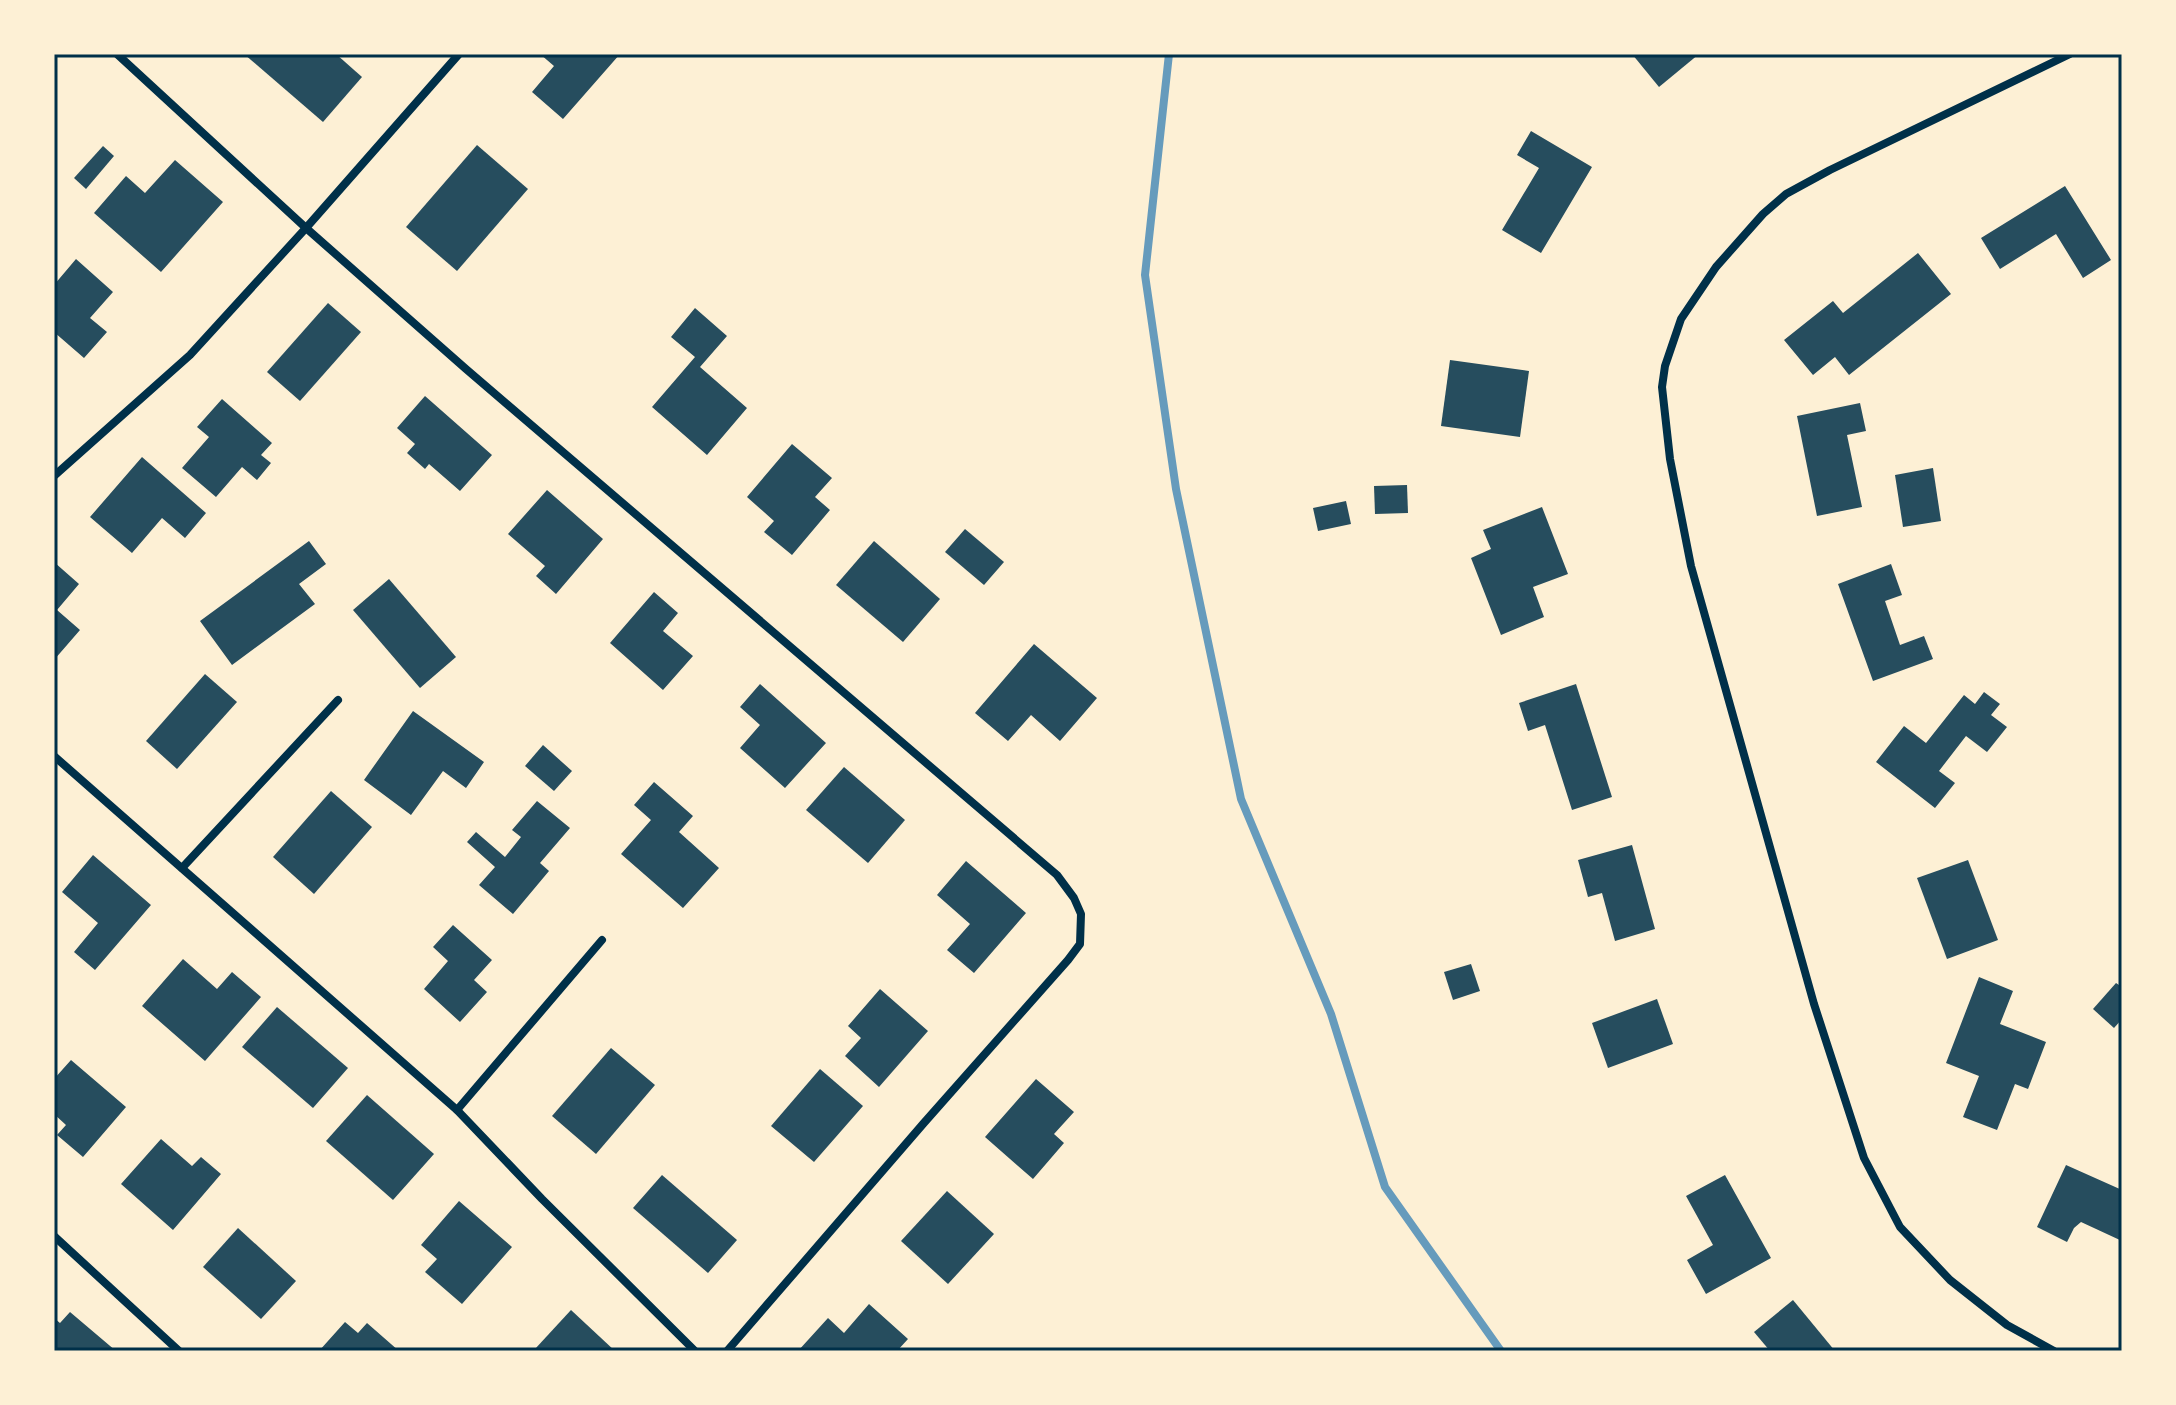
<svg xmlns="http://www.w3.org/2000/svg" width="2176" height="1405" font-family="Inter,sans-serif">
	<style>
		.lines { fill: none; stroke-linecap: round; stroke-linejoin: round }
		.stream { stroke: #669bbc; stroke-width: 8 }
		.building { fill: #264d5e }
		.minor { stroke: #003049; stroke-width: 8 }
		.neatline { fill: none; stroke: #003049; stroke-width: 3 }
	</style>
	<rect width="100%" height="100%" fill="#fdf0d5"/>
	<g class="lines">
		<path class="stream" d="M 1169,54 L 1145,275 L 1176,489 L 1241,799 L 1331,1014 L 1385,1187 L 1501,1351"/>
	</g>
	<g class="building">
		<path d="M 244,54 L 336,54 L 362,77 L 323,122 Z"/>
		<path d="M 540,54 L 620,54 L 563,119 L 532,92 L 554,66 Z"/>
		<path d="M 1632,54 L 1699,54 L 1659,87 Z"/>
		<path d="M 1531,131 L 1592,167 L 1541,253 L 1502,230 L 1539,168 L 1517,155 Z"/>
		<path d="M 477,145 L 528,189 L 457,271 L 406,227 Z"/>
		<path d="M 103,146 L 114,156 L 86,189 L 74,178 Z"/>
		<path d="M 175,160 L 223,202 L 161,272 L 94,213 L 126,176 L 145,193 Z"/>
		<path d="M 2065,186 L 2111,260 L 2083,278 L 2056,234 L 2000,269 L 1981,238 Z"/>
		<path d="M 1918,253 L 1951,294 L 1849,375 L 1835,357 L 1813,375 L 1784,340 L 1833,301 L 1843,313 Z"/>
		<path d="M 76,259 L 113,292 L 90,318 L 107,332 L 84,358 L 54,332 L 54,285 Z"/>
		<path d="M 328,303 L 361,332 L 300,401 L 267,372 Z"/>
		<path d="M 695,308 L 727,336 L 700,367 L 747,408 L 707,455 L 652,407 L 695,357 L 671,337 Z"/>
		<path d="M 1450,360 L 1529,371 L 1520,437 L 1441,426 Z"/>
		<path d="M 425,396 L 492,455 L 460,491 L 429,464 L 425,469 L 407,453 L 415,444 L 397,428 Z"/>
		<path d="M 222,399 L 272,443 L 261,455 L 271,463 L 257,480 L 242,467 L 216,497 L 182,468 L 209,437 L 197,427 Z"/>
		<path d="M 1860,403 L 1866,431 L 1847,435 L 1862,507 L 1817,516 L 1797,416 Z"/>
		<path d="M 792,444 L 832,478 L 815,497 L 830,510 L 792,555 L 764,532 L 774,521 L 747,497 Z"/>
		<path d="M 142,457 L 206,513 L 185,538 L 162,518 L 132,553 L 90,517 Z"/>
		<path d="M 1933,468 L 1941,521 L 1903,527 L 1895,475 Z"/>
		<path d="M 1407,485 L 1408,513 L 1375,514 L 1374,486 Z"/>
		<path d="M 547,490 L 603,539 L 556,594 L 536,576 L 545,566 L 508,534 Z"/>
		<path d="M 1346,501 L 1351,524 L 1318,531 L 1313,508 Z"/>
		<path d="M 1542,507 L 1568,574 L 1533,587 L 1544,617 L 1501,635 L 1471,558 L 1491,549 L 1483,530 Z"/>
		<path d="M 965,529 L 1004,562 L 984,585 L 945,552 Z"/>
		<path d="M 309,541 L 326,564 L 299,584 L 315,604 L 232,665 L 200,621 Z"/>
		<path d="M 874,541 L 940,599 L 903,642 L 836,585 Z"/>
		<path d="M 54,562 L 79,584 L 57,610 L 80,630 L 54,660 Z"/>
		<path d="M 1891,564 L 1902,595 L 1885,601 L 1900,645 L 1924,636 L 1933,659 L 1873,681 L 1838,584 Z"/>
		<path d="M 389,579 L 456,657 L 420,688 L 353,610 Z"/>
		<path d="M 654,592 L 678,613 L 663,631 L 693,656 L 663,690 L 610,643 Z"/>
		<path d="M 1034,644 L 1097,698 L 1060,741 L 1031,715 L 1008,741 L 975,713 Z"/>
		<path d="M 205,674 L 237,702 L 177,769 L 146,741 Z"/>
		<path d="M 760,684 L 826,743 L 785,788 L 740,748 L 760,725 L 740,707 Z"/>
		<path d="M 1576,684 L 1612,797 L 1572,810 L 1545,725 L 1528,731 L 1519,703 Z"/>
		<path d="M 1984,692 L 2000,704 L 1991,715 L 2007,727 L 1987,752 L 1966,736 L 1939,771 L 1955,783 L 1935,808 L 1876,762 L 1904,726 L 1926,743 L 1964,695 L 1975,704 Z"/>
		<path d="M 413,711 L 484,762 L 466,788 L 443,771 L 411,815 L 364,780 Z"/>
		<path d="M 543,745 L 572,771 L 554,791 L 525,766 Z"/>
		<path d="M 844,767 L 905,820 L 868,863 L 806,810 Z"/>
		<path d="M 654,782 L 693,816 L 679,832 L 719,868 L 683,908 L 621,854 L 651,820 L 634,805 Z"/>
		<path d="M 331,791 L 372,827 L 314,894 L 273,857 Z"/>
		<path d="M 537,801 L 570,828 L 540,863 L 549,871 L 513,914 L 479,885 L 495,867 L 467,842 L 476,832 L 505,857 L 521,837 L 512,830 Z"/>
		<path d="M 1632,845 L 1655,929 L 1615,941 L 1602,893 L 1588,897 L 1578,860 Z"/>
		<path d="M 93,855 L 151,905 L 95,970 L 74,952 L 98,923 L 62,892 Z"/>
		<path d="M 1968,860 L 1998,940 L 1947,959 L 1917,878 Z"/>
		<path d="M 966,861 L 1026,913 L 974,973 L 947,950 L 970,924 L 937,895 Z"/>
		<path d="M 453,925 L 492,960 L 474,980 L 487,992 L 460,1022 L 424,989 L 448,961 L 433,947 Z"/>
		<path d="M 183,959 L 217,989 L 232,972 L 261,997 L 205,1061 L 142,1006 Z"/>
		<path d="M 1471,964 L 1480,991 L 1453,1000 L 1444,972 Z"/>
		<path d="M 1979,977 L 2013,991 L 2000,1024 L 2046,1042 L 2028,1089 L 2015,1084 L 1997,1130 L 1963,1117 L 1979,1076 L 1946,1063 Z"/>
		<path d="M 2116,983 L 2122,987 L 2122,1019 L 2114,1028 L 2093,1009 Z"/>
		<path d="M 880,989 L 928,1031 L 879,1087 L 845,1056 L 861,1038 L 848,1026 Z"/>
		<path d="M 1657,999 L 1673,1044 L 1608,1068 L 1592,1023 Z"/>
		<path d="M 277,1007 L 348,1068 L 313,1108 L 242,1047 Z"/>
		<path d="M 611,1048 L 655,1085 L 596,1154 L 552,1116 Z"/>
		<path d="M 71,1060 L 126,1107 L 83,1157 L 57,1135 L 66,1125 L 54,1114 L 54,1079 Z"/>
		<path d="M 820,1069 L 863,1106 L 814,1162 L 771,1126 Z"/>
		<path d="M 1036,1079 L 1074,1112 L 1054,1134 L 1064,1143 L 1033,1179 L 985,1137 Z"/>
		<path d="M 367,1095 L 434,1154 L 393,1200 L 326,1141 Z"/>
		<path d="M 161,1139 L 192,1166 L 201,1157 L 221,1174 L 173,1230 L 121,1184 Z"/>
		<path d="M 2066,1165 L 2122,1190 L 2122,1241 L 2081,1222 L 2074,1228 L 2067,1242 L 2037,1227 Z"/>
		<path d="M 662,1175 L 737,1240 L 708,1273 L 633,1208 Z"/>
		<path d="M 1725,1175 L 1771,1258 L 1706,1294 L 1687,1260 L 1713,1245 L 1686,1196 Z"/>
		<path d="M 947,1191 L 994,1234 L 948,1284 L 901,1241 Z"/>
		<path d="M 459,1201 L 512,1247 L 462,1304 L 425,1272 L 437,1259 L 421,1245 Z"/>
		<path d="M 238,1228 L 296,1281 L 261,1319 L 203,1267 Z"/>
		<path d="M 1793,1300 L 1835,1351 L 1770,1351 L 1754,1332 Z"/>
		<path d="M 869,1304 L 908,1339 L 897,1351 L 798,1351 L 828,1318 L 844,1333 Z"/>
		<path d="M 571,1310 L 615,1351 L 538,1351 L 535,1349 Z"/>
		<path d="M 70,1312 L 116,1351 L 54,1351 L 54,1318 L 60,1323 Z"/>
		<path d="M 345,1322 L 358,1333 L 367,1323 L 399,1351 L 319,1351 Z"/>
	</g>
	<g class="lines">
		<g class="minor">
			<path d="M 117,54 L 306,228 L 466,369 L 1057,875 L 1074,898 L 1081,914 L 1080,944 L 1068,960 L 923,1124 L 727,1351"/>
			<path d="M 54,476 L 190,355 L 306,228 L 459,54"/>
			<path d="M 54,756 L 457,1110 L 542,1199 L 695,1351"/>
			<path d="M 182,868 L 338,700"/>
			<path d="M 457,1110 L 602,940"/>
			<path d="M 54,1236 L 179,1351"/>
			<path d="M 2054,1351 L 2007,1325 L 1950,1280 L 1900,1227 L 1864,1158 L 1814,1004 L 1691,566 L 1670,459 L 1662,387 L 1665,366 L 1681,319 L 1716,267 L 1763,214 L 1786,194 L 1830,170 L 2070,54"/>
		</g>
	</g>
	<rect width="2176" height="1405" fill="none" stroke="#fdf0d5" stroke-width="112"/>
	<rect x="56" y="56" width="2064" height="1293" class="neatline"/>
</svg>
